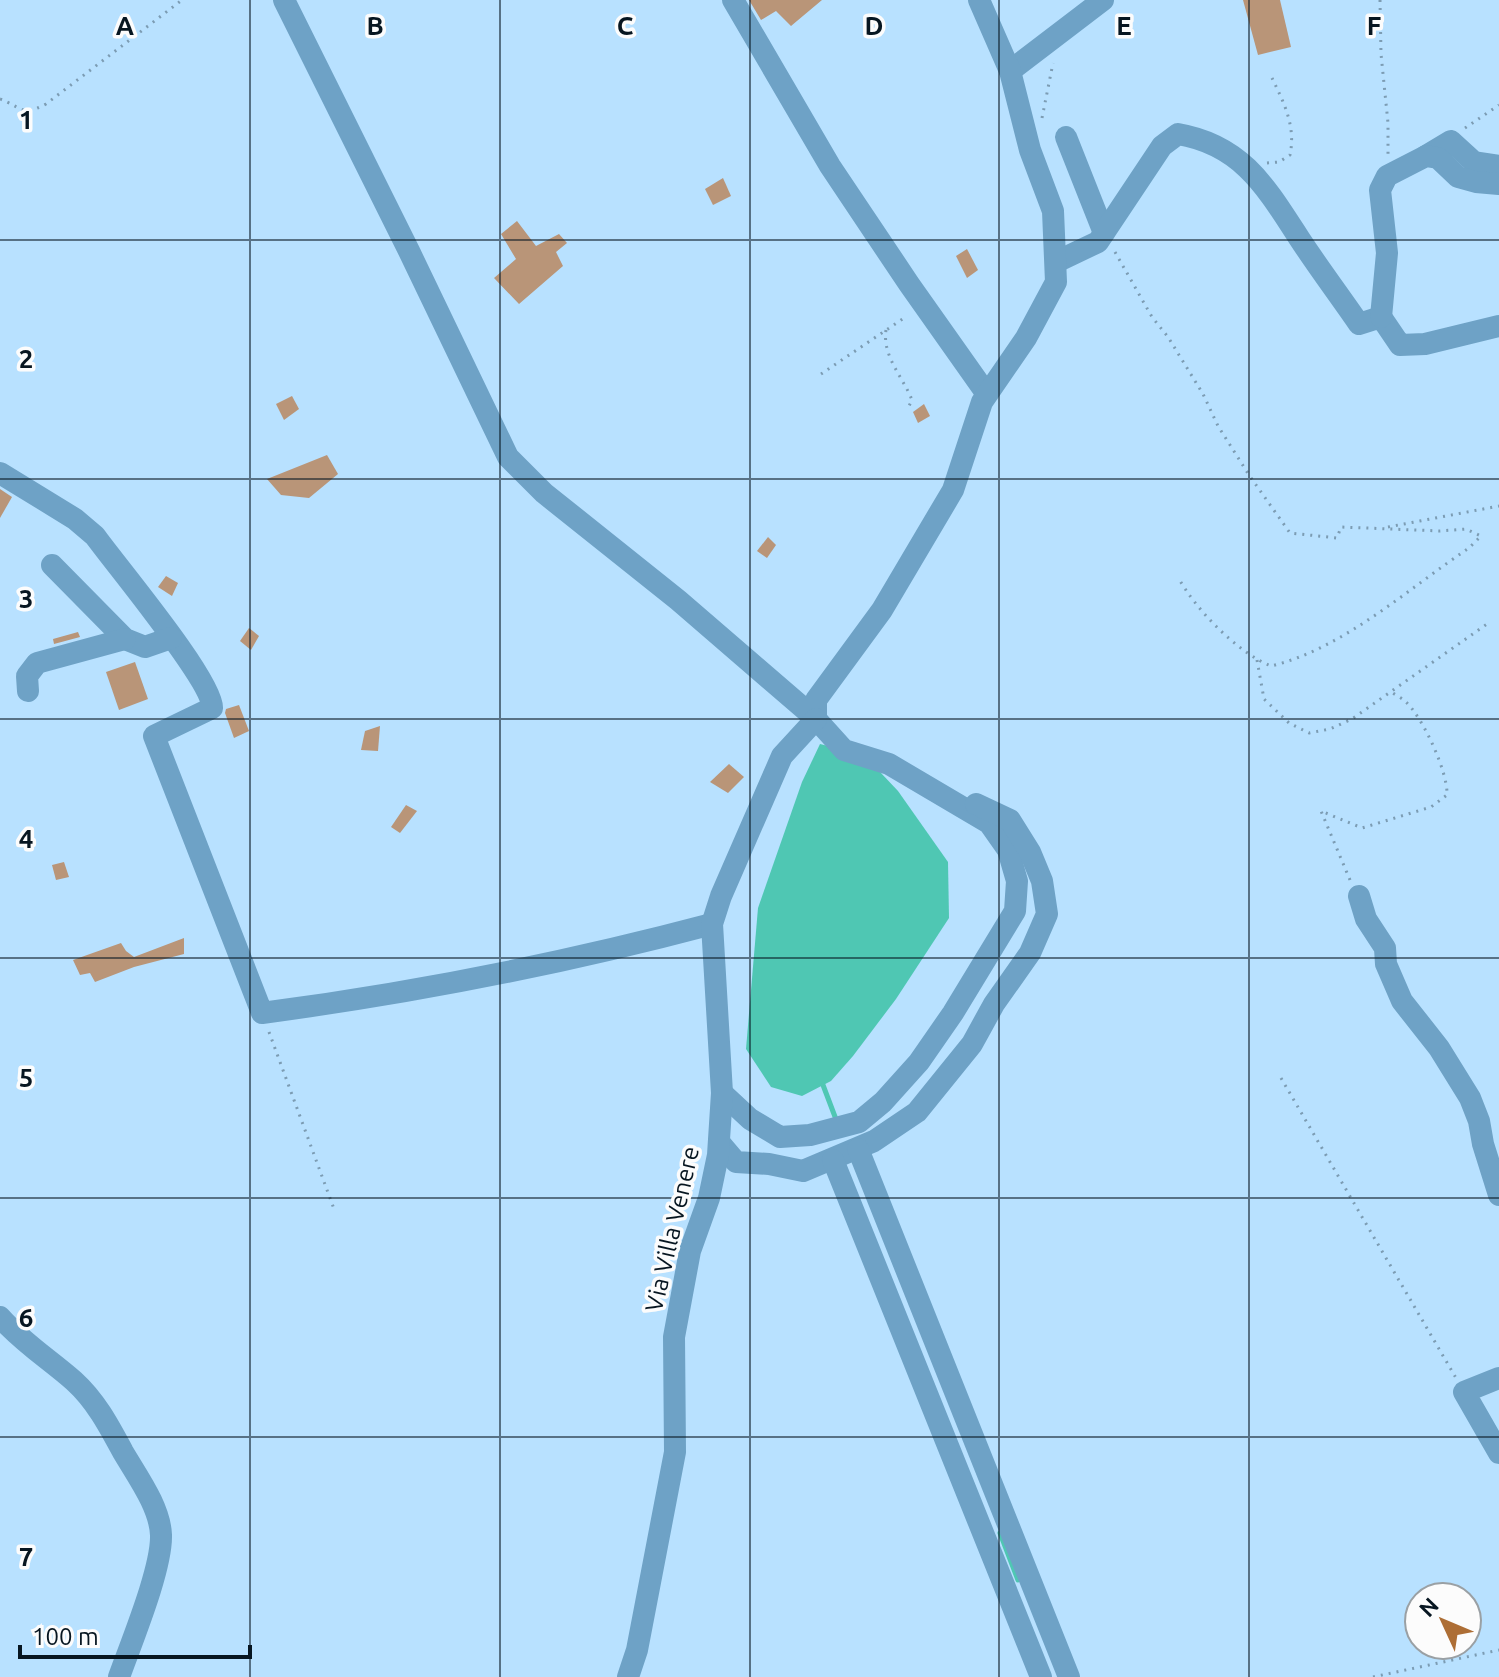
<svg xmlns="http://www.w3.org/2000/svg" width="1499" height="1677" font-family="Ubuntu,sans-serif">
	<style>
		.water { fill: #4fc7b3 }
		.lines { fill: none; stroke-linecap: round; stroke-linejoin: round }
		.stream { stroke: #4fc7b3; stroke-width: 5 }
		.building { fill: #b99578 }
		.path { stroke: #7c9cb3; stroke-width: 3; stroke-dasharray: 2 6; stroke-linecap: butt }
		.minor { stroke: #6ea2c6; stroke-width: 22 }
		.grid { fill: none; stroke: #071621; stroke-width: 2; stroke-opacity: 0.55 }
		.labels { text-anchor: middle; dominant-baseline: central; stroke-width: 7; stroke-linejoin: round; paint-order: stroke }
		.street-label { font-size: 24px; fill: #071621; stroke: #fcfcfc }
		.grid-label { font-size: 26px; text-anchor: middle; font-weight: bold; fill: #071621; stroke: #fcfcfc; stroke-width: 7; stroke-linejoin: round; paint-order: stroke }
	</style>
	<rect width="100%" height="100%" fill="#b8e1ff"/>
	<path class="water" d="M 820,744 L 864,755 L 898,791 L 948,862 L 949,918 L 896,999 L 853,1056 L 831,1081 L 802,1096 L 771,1087 L 746,1049 L 758,908 L 802,782 Z"/>
	<g class="lines">
		<g class="stream">
			<path d="M 823,1085 L 837,1122"/>
			<path d="M 1000,1533 L 1018,1580"/>
		</g>
	</g>
	<g class="building">
		<path d="M 749,0 L 822,0 L 791,26 L 776,11 L 761,20 Z"/>
		<path d="M 1243,0 L 1280,0 L 1291,47 L 1258,55 Z"/>
		<path d="M 723,178 L 731,196 L 713,205 L 705,189 Z"/>
		<path d="M 517,221 L 536,246 L 559,234 L 567,243 L 556,252 L 563,266 L 519,304 L 494,278 L 516,259 L 501,234 Z"/>
		<path d="M 967,249 L 978,270 L 967,278 L 956,256 Z"/>
		<path d="M 292,396 L 299,409 L 284,420 L 276,404 Z"/>
		<path d="M 924,404 L 930,416 L 918,423 L 913,412 Z"/>
		<path d="M 327,455 L 338,474 L 309,498 L 281,495 L 267,479 Z"/>
		<path d="M 0,489 L 12,497 L 0,518 Z"/>
		<path d="M 768,537 L 776,545 L 767,558 L 757,551 Z"/>
		<path d="M 166,576 L 178,583 L 172,596 L 158,587 Z"/>
		<path d="M 249,628 L 259,636 L 251,650 L 240,641 Z"/>
		<path d="M 78,632 L 80,637 L 54,644 L 53,639 Z"/>
		<path d="M 135,662 L 148,699 L 119,710 L 106,672 Z"/>
		<path d="M 239,705 L 249,731 L 234,738 L 225,713 L 226,709 Z"/>
		<path d="M 380,726 L 378,751 L 361,750 L 365,731 Z"/>
		<path d="M 729,764 L 744,777 L 728,793 L 710,782 Z"/>
		<path d="M 406,805 L 417,811 L 400,833 L 391,827 Z"/>
		<path d="M 64,862 L 69,877 L 56,880 L 52,865 Z"/>
		<path d="M 184,938 L 184,954 L 134,967 L 95,982 L 90,973 L 80,975 L 73,960 L 121,943 L 126,951 L 134,957 Z"/>
	</g>
	<g class="lines">
		<g class="path">
			<path d="M 1380,0 L 1381,54 L 1388,123 L 1388,156"/>
			<path d="M 0,99 C 22,107 21,117 46,104 L 182,0"/>
			<path d="M 1042,118 L 1053,63"/>
			<path d="M 1465,128 L 1499,105"/>
			<path d="M 1267,163 L 1279,162 L 1290,155 C 1296,126 1284,103 1272,78"/>
			<path d="M 1115,252 L 1152,317 L 1168,337 L 1203,394 L 1218,426 L 1249,475 L 1290,533 L 1337,538 L 1341,527 L 1440,531 L 1466,529 L 1481,536 L 1469,548 C 1409,588 1343,649 1271,666 C 1238,653 1195,609 1178,577"/>
			<path d="M 886,330 C 882,356 903,377 912,400 L 907,410"/>
			<path d="M 821,374 L 907,316"/>
			<path d="M 1388,527 L 1499,506"/>
			<path d="M 1257,660 L 1264,699 L 1289,723 L 1309,733 L 1330,729 L 1352,719 L 1487,624"/>
			<path d="M 1350,880 L 1321,811 L 1362,828 L 1431,807 L 1447,795 C 1448,772 1423,718 1406,702 C 1402,698 1395,695 1390,691"/>
			<path d="M 269,1032 L 334,1209"/>
			<path d="M 1281,1078 L 1456,1378"/>
			<path d="M 1373,1677 L 1499,1650"/>
		</g>
		<g class="minor">
			<path d="M 284,0 L 409,251 L 508,457 L 544,493 L 678,600 L 816,719 L 844,750 L 889,764 L 989,823 L 1008,850 L 1017,881 L 1015,911 L 953,1013 L 919,1062 L 883,1102 L 859,1122 L 810,1135 L 780,1137 L 750,1119 L 722,1093"/>
			<path d="M 733,0 L 830,166 L 909,284 L 986,393"/>
			<path d="M 1010,71 L 1103,0"/>
			<path d="M 1066,137 L 1104,233"/>
			<path d="M 1426,156 L 1451,141 L 1474,162 L 1499,166"/>
			<path d="M 1056,262 L 1098,242 L 1162,146 L 1178,134 C 1242,145 1266,187 1299,238 C 1318,267 1339,295 1359,324 L 1381,317 L 1400,345 L 1425,344 L 1499,326"/>
			<path d="M 1381,317 L 1387,253 L 1380,190 L 1387,176 L 1426,156 L 1438,158 L 1458,177 L 1476,182 L 1499,184"/>
			<path d="M 0,473 L 75,519 L 95,536 C 115,564 214,682 212,708 L 154,736 L 262,1013 C 413,993 565,963 712,924"/>
			<path d="M 52,565 L 125,639 L 145,647 L 171,638"/>
			<path d="M 28,691 L 27,676 L 37,663 L 125,639"/>
			<path d="M 816,719 L 816,700 L 882,610 L 953,490 L 982,402 L 1026,338 L 1056,282 L 1053,211 L 1030,150 L 1010,71 L 979,0"/>
			<path d="M 1359,896 L 1366,919 L 1385,948 L 1386,964 L 1402,1001 L 1439,1048 L 1470,1098 L 1479,1121 L 1483,1144 L 1499,1195"/>
			<path d="M 719,1142 L 736,1162 L 769,1164 L 803,1171 L 874,1141 L 917,1112 L 972,1044 L 994,1004 L 1030,953 L 1047,914 L 1042,881 L 1030,852 L 1010,820 L 976,804"/>
			<path d="M 858,1149 L 1069,1677"/>
			<path d="M 833,1160 L 1041,1677"/>
			<path d="M 0,1317 C 23,1343 49,1359 74,1381 C 96,1401 109,1426 123,1452 C 137,1476 160,1507 161,1535 C 162,1569 131,1643 119,1677"/>
			<path d="M 1499,1378 L 1464,1392 L 1499,1453"/>
			<path d="M 628,1677 L 637,1650 L 675,1452 L 674,1337 L 690,1251 L 709,1198 L 718,1155 L 722,1093 L 712,924 L 721,896 L 782,756 L 816,719"/>
		</g>
	</g>
	<path class="grid" d="M 250,0 L 250,1677M 500,0 L 500,1677M 750,0 L 750,1677M 999,0 L 999,1677M 1249,0 L 1249,1677M 0,240 L 1499,240M 0,479 L 1499,479M 0,719 L 1499,719M 0,958 L 1499,958M 0,1198 L 1499,1198M 0,1437 L 1499,1437"/>
	<g class="labels">
		<g class="street-label">
			<text transform="translate(672 1229) rotate(-77)">Via Villa Venere</text>
		</g>
	</g>
	<g class="grid-label">
		<text x="125" y="35">A</text>
		<text x="375" y="35">B</text>
		<text x="625" y="35">C</text>
		<text x="874" y="35">D</text>
		<text x="1124" y="35">E</text>
		<text x="1374" y="35">F</text>
		<text x="26" y="129">1</text>
		<text x="26" y="368">2</text>
		<text x="26" y="608">3</text>
		<text x="26" y="848">4</text>
		<text x="26" y="1087">5</text>
		<text x="26" y="1327">6</text>
		<text x="26" y="1566">7</text>
	</g>
	<g transform="translate(1443 1621) rotate(314)"><circle r="38" fill="#fcfcfc" stroke="#9aa0a4" stroke-width="2"/>
	<path d="M0-6L14 30L0 20L-14 30Z" fill="#ad6e35"/>
	<text y="-12" font-size="22" font-weight="bold" text-anchor="middle" fill="#071621">N</text>
	</g>
	<path d="M20 1645v12h230v-12" fill="none" stroke="#071621" stroke-width="4"/>
	<text x="32" y="1645" font-size="24" fill="#071621" stroke="#fcfcfc" stroke-width="6" paint-order="stroke">100 m</text>
</svg>
